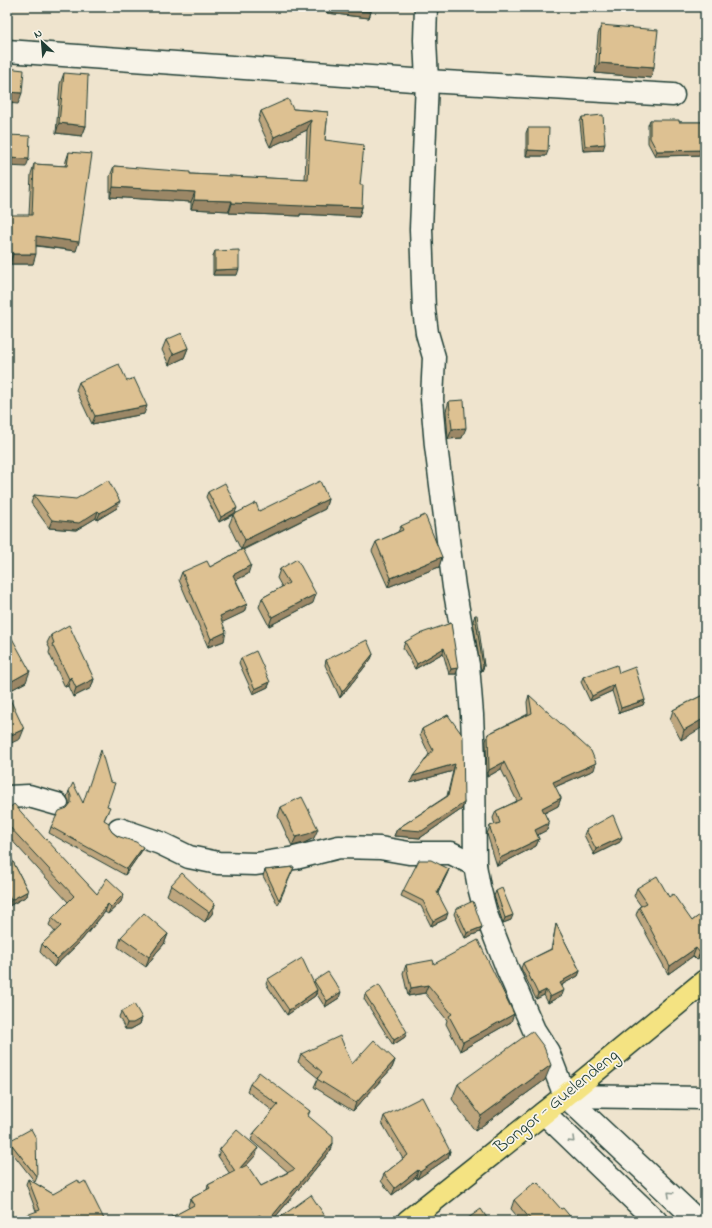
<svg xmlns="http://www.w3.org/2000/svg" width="712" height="1228" font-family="'Indie Flower',sans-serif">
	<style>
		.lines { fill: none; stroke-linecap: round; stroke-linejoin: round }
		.street-casing { stroke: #1f3d34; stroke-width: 25 }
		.secondary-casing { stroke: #1f3d34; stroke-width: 25 }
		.highway-casing { stroke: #1f3d34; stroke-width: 25 }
		.street { stroke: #f7f3e8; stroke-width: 22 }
		.secondary { stroke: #f7f3e8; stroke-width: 22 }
		.highway { stroke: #f4e382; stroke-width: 22 }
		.wall { fill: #bea67e; stroke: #1f3d34 }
		.shaded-wall { fill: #9b8766; stroke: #1f3d34 }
		.building { fill: #ddc192; stroke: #1f3d34 }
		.oneway { stroke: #8b988e }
		.labels { text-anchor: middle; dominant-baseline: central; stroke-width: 3.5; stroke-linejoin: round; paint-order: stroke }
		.street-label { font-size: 18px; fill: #1f3d34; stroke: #f7f3e8 }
	</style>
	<rect width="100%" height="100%" fill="#efe4ce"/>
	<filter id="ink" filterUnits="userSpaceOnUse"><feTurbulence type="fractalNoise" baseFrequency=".025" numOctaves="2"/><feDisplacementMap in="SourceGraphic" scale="8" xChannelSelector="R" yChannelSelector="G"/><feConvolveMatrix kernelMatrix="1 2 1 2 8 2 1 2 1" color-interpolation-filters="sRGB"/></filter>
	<g filter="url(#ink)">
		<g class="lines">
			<defs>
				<g id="street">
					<path d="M 426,7 L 425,40 L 427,81 L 421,229 L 424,310 L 427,333 L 434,357 L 432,399 L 436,446 L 454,587 L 468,665 L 472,715 L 474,761 L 475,865 L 479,887 L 486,914 L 507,968 L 534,1030 L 548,1052 L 565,1096 L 705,1098"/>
					<path d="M 7,51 L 427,81 L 673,95"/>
					<path d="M 7,797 L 29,796 L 57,804"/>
					<path d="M 119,829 L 160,843 L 189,857 L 218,863 L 256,864 L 295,858 L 339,847 L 380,848 L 409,853 L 451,853 L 475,865"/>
				</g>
				<g id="secondary">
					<path d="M 565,1096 L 698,1221"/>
					<path d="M 544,1113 L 656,1221"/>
				</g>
				<path id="highway" d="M 408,1221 L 565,1096 L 705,981"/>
			</defs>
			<use href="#street" class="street-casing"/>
			<use href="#secondary" class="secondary-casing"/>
			<use href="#highway" class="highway-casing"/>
			<use href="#street" class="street"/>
			<use href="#secondary" class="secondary"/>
			<use href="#highway" class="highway"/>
		</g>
		<g class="wall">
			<path d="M 327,7 L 370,7 L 371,12 L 369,18 L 327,13 Z"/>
			<path d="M 601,25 L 654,67 L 651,78 L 595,73 L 598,35 Z"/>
			<path d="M 64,73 L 86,126 L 82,136 L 56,133 L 60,84 Z"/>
			<path d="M 293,109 L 328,112 L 325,140 L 360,185 L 362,207 L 359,217 L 300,214 L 300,216 L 229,213 L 229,211 L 191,209 L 191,202 L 110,197 L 110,176 L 114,166 L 190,174 L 305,180 L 307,130 L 270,147 L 258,121 L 261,111 Z"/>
			<path d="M 582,117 L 603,150 L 583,151 L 580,122 Z"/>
			<path d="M 650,120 L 679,122 L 705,122 L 705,155 L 655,156 L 648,143 L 648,125 Z"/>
			<path d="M 528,128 L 546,156 L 526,156 L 526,133 Z"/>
			<path d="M 69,152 L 76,251 L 36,246 L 33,264 L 10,264 L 10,263 L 7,262 L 29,215 L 31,174 L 34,164 L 65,166 L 66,161 Z"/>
			<path d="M 215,251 L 237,275 L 213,275 L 213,256 Z"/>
			<path d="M 166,340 L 188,348 L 184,358 L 169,365 L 162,350 Z"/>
			<path d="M 127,381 L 144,414 L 92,424 L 76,390 L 79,382 Z"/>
			<path d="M 449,401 L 462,438 L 448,439 L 446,411 Z"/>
			<path d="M 208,492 L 235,513 L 259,511 L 328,499 L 325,509 L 243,550 L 248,574 L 236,580 L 247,604 L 244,612 L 222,622 L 224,641 L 208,647 L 179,580 L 182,572 L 210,567 L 241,550 L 229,525 L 233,515 L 219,522 L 206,497 Z"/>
			<path d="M 34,495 L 117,508 L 97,520 L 96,518 L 76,530 L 49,528 L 31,503 Z"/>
			<path d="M 401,526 L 442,557 L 439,567 L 388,587 L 372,551 L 376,542 L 398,532 Z"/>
			<path d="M 280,569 L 313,603 L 269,626 L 259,607 L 262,598 L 282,587 L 277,578 Z"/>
			<path d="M 475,615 L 484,666 L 482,671 L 481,671 L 473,621 Z"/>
			<path d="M 451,623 L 456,674 L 449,674 L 443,653 L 415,669 L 403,648 L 405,642 Z"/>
			<path d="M 7,631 L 26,682 L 9,691 L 7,688 Z"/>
			<path d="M 51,635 L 94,679 L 91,688 L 73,697 L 68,686 L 65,687 L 49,653 L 50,649 L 47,643 Z"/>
			<path d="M 373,654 L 371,659 L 340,698 L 325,665 L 326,660 Z"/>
			<path d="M 241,658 L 270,682 L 268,687 L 253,694 L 239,663 Z"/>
			<path d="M 619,673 L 645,700 L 643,705 L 619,713 L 612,691 L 590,701 L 581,682 L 583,677 Z"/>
			<path d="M 705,694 L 681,740 L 670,720 L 673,710 Z"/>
			<path d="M 529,695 L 594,770 L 555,787 L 561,798 L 558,806 L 544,813 L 549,823 L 547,830 L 537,835 L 539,839 L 536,846 L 497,866 L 487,834 L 490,826 L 495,825 L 493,818 L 496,811 L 517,801 L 501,769 L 487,777 L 486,741 L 488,734 L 528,714 L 527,702 Z"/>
			<path d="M 448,715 L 464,803 L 462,809 L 420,838 L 394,836 L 397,829 L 447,796 L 453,771 L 410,783 L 429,754 L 420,735 L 422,729 Z"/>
			<path d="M 69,791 L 83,803 L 107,806 L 108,812 L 104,820 L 112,832 L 141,852 L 125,875 L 49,833 L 51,827 L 69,805 L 69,801 L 67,797 Z"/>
			<path d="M 281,807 L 314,838 L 304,843 L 292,846 L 278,816 Z"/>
			<path d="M 7,810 L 45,839 L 97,894 L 121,902 L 108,914 L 105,912 L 80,942 L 54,967 L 40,952 L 42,944 L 55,932 L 49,925 L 52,918 L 68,902 L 7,835 Z"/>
			<path d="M 586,830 L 620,842 L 594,855 L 584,835 Z"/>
			<path d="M 7,850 L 28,891 L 27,896 L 9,906 L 7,902 Z"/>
			<path d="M 294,867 L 292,872 L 278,905 L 263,876 L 265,870 Z"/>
			<path d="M 449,869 L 447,874 L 438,893 L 446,919 L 431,926 L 421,906 L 401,896 L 403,891 Z"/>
			<path d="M 171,885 L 215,904 L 212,914 L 205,922 L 167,895 Z"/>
			<path d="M 637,888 L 669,897 L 692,921 L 705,911 L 705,954 L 697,960 L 693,956 L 668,974 L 636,915 L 639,907 L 641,906 L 634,896 Z"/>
			<path d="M 496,891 L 511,920 L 503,923 L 494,896 Z"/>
			<path d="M 456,909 L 482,927 L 480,932 L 465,938 L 454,914 Z"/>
			<path d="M 556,924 L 580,971 L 578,976 L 563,984 L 562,986 L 562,995 L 548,1003 L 544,995 L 536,999 L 521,968 L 523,963 L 551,949 L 555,930 Z"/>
			<path d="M 168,934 L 164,944 L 156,953 L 146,967 L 118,947 L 121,937 Z"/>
			<path d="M 434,964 L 511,1022 L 460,1051 L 446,1024 L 447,1020 L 425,993 L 408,996 L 403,973 L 406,965 Z"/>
			<path d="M 268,979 L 314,983 L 314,981 L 339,998 L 325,1007 L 316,993 L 315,996 L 287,1015 L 266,984 Z"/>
			<path d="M 365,994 L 405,1037 L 393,1045 L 364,999 Z"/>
			<path d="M 121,1012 L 142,1018 L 140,1024 L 131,1029 L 125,1029 L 119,1017 Z"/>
			<path d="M 301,1054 L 352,1064 L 395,1060 L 392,1068 L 353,1111 L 314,1087 L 318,1078 L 298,1062 Z"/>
			<path d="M 545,1080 L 475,1131 L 452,1099 L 458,1084 Z"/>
			<path d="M 250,1084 L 310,1111 L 308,1116 L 333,1143 L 331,1150 L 272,1221 L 164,1221 L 189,1208 L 188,1206 L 190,1199 L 207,1190 L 208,1185 L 230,1174 L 218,1156 L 220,1149 L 256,1155 L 246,1165 L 261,1186 L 288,1172 L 251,1140 L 254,1133 L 273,1111 L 247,1091 Z"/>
			<path d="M 384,1116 L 450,1151 L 448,1158 L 417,1179 L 416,1177 L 392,1195 L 381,1181 L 384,1174 L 403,1159 L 382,1123 Z"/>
			<path d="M 9,1141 L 37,1177 L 35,1182 L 7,1146 Z"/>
			<path d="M 28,1179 L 53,1194 L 80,1184 L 105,1221 L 36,1211 L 26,1184 Z"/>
			<path d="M 514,1200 L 561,1209 L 573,1221 L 521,1221 L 511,1209 Z"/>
		</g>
		<g class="shaded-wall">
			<path d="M 560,7 L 588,7 L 588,8 Z"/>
			<path d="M 329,8 L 371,12 L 369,18 L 327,13 Z"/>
			<path d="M 599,63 L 654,67 L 651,78 L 595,73 Z"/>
			<path d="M 7,92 L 22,93 L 18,104 L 7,103 Z"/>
			<path d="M 311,120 L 307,130 L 270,147 L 274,137 Z"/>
			<path d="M 59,123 L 86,126 L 82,136 L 56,133 Z"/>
			<path d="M 605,144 L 603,150 L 583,151 L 585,146 Z"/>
			<path d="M 528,150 L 548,151 L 546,156 L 526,156 Z"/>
			<path d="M 705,150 L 705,155 L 655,156 L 657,151 Z"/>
			<path d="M 7,158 L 29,159 L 26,167 L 7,166 Z"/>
			<path d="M 113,187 L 195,192 L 191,202 L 110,197 Z"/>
			<path d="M 194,200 L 232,201 L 229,211 L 191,209 Z"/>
			<path d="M 232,203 L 303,205 L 362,207 L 359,217 L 300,214 L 300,216 L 229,213 Z"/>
			<path d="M 36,236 L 79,242 L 76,251 L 33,245 Z"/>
			<path d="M 7,253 L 13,253 L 10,263 L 7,262 Z"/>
			<path d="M 13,254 L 36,254 L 33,264 L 10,264 Z"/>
			<path d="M 239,269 L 237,275 L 213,275 L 215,270 Z"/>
			<path d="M 188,348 L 184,358 L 169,365 L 173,354 Z"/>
			<path d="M 147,406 L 144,414 L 92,424 L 95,416 Z"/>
			<path d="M 466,428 L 462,438 L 448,439 L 452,429 Z"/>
			<path d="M 328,499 L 325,509 L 241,550 L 245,540 Z"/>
			<path d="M 120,501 L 117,508 L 97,520 L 100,513 Z"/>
			<path d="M 237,508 L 235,513 L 219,522 L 221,517 Z"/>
			<path d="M 98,511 L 96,518 L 76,530 L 49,528 L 52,520 Z"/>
			<path d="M 442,557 L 439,567 L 388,587 L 391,578 Z"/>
			<path d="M 251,565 L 248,574 L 230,583 L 233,575 Z"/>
			<path d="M 316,594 L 313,603 L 269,626 L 272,617 Z"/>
			<path d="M 247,604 L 244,612 L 217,625 L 220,616 Z"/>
			<path d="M 226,632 L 224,641 L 208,647 L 211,639 Z"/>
			<path d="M 444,648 L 443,653 L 415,669 L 417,664 Z"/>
			<path d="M 373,654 L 371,659 L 340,698 L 342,692 Z"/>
			<path d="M 483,666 L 484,666 L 482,671 L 481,671 Z"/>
			<path d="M 458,668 L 456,674 L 449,674 L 451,669 Z"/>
			<path d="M 30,671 L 26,682 L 9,691 L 12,681 Z"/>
			<path d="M 71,677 L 68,686 L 65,687 L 69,679 Z"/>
			<path d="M 94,679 L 91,688 L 73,697 L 76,688 Z"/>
			<path d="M 270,682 L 268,687 L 253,694 L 255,689 Z"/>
			<path d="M 614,685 L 612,691 L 590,701 L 592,696 Z"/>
			<path d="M 645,700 L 643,705 L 619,713 L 621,708 Z"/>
			<path d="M 705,718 L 705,726 L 681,740 L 684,730 Z"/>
			<path d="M 24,729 L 20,739 L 7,745 L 7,737 Z"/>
			<path d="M 504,762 L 501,769 L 487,777 L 489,770 Z"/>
			<path d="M 596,763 L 594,770 L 550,789 L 553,782 Z"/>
			<path d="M 455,764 L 453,771 L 410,783 L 413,776 Z"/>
			<path d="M 561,798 L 558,806 L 539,816 L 542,808 Z"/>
			<path d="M 464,803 L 462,809 L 420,838 L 394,836 L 397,829 Z"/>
			<path d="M 549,823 L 547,830 L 532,838 L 535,830 Z"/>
			<path d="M 318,829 L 314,838 L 304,843 L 292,846 L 296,837 Z"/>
			<path d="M 622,837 L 620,842 L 594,855 L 596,849 Z"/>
			<path d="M 539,839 L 536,846 L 497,866 L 500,858 Z"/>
			<path d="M 143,847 L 141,852 L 125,875 L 127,869 Z"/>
			<path d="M 449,869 L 447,874 L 436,897 L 437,892 Z"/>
			<path d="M 28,891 L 27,896 L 9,906 L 11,900 Z"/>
			<path d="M 124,894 L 121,902 L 108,914 L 111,907 Z"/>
			<path d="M 108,904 L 105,912 L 80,942 L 54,967 L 57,959 Z"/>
			<path d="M 215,904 L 212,914 L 205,922 L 209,912 Z"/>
			<path d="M 448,913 L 446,919 L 431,926 L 433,921 Z"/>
			<path d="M 513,915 L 511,920 L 503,923 L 505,918 Z"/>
			<path d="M 482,927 L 480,932 L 465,938 L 467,933 Z"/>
			<path d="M 168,934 L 164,944 L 156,953 L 146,967 L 149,957 L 159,943 Z"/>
			<path d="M 696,948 L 693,956 L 668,974 L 670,966 Z"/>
			<path d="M 705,949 L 705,954 L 697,960 L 700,953 Z"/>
			<path d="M 580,971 L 578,976 L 563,984 L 562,986 L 558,988 L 560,983 L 564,980 Z"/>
			<path d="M 428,985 L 425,993 L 408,996 L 411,988 Z"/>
			<path d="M 317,990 L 315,996 L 287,1015 L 289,1010 Z"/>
			<path d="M 546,990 L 544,995 L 536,999 L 538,994 Z"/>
			<path d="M 564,990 L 562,995 L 548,1003 L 550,997 Z"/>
			<path d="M 341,992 L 339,998 L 325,1007 L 327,1001 Z"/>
			<path d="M 514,1014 L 511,1022 L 460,1051 L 463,1042 Z"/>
			<path d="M 142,1018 L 140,1024 L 131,1029 L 125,1029 L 127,1023 Z"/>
			<path d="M 407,1032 L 405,1037 L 393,1045 L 394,1040 Z"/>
			<path d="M 395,1060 L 392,1068 L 353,1111 L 356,1103 Z"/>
			<path d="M 551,1065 L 545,1080 L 475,1131 L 481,1116 Z"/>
			<path d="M 333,1143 L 331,1150 L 272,1221 L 268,1221 Z"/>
			<path d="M 258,1148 L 256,1155 L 237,1176 L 239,1169 Z"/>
			<path d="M 450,1151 L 448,1158 L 417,1179 L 420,1172 Z"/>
			<path d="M 418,1170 L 416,1177 L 392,1195 L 395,1188 Z"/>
			<path d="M 260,1215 L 258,1221 L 247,1221 Z"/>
		</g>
		<g class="building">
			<path d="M 329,7 L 370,7 L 371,12 L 329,8 Z"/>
			<path d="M 601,25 L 658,30 L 654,67 L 599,63 Z"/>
			<path d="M 7,68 L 24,70 L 22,93 L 7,92 Z"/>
			<path d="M 64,73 L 88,75 L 86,126 L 59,123 Z"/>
			<path d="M 288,99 L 293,109 L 328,112 L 325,140 L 364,145 L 360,185 L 363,185 L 362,207 L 303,205 L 303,206 L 232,203 L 232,201 L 194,200 L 195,192 L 113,187 L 114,166 L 190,172 L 190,174 L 308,180 L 311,120 L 274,137 L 261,111 Z"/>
			<path d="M 603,115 L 605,144 L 585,146 L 582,117 Z"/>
			<path d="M 650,120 L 679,120 L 679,122 L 705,122 L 705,150 L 657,151 L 650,138 Z"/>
			<path d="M 528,128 L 549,128 L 548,151 L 528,150 Z"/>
			<path d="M 7,135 L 30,136 L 29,159 L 7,158 Z"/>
			<path d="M 69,152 L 92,154 L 79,242 L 36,236 L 36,254 L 13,254 L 13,253 L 7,253 L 7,215 L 32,215 L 34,164 L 67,166 Z"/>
			<path d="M 239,250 L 239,269 L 215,270 L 215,251 Z"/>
			<path d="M 182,333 L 188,348 L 173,354 L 166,340 Z"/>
			<path d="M 119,364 L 127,381 L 134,378 L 147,406 L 95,416 L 79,382 Z"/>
			<path d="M 464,400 L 466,428 L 452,429 L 449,401 Z"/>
			<path d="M 108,480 L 120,501 L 100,513 L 98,511 L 79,523 L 52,520 L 34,495 L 76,499 Z"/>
			<path d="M 320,481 L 328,499 L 245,540 L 233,515 L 256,503 L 259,511 Z"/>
			<path d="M 225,483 L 237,508 L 221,517 L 208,492 Z"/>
			<path d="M 425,515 L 442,557 L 391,578 L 376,542 L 403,530 L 401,526 Z"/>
			<path d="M 243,549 L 251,565 L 233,575 L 247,604 L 220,616 L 226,632 L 211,639 L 182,572 L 207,561 L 210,567 Z"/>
			<path d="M 297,559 L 316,594 L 272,617 L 262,598 L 289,583 L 280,569 Z"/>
			<path d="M 475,615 L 477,615 L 484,666 L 483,666 Z"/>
			<path d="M 451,623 L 458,668 L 451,669 L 444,648 L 417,664 L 405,642 L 419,634 Z"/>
			<path d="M 69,625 L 94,679 L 76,688 L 71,677 L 69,679 L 52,644 L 54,643 L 51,635 Z"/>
			<path d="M 7,631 L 8,631 L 30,671 L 12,681 L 7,671 Z"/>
			<path d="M 367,640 L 373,654 L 342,692 L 326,660 Z"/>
			<path d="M 256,651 L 270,682 L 255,689 L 241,658 Z"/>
			<path d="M 617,665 L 619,673 L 635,667 L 645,700 L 621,708 L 614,685 L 592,696 L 583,677 Z"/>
			<path d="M 7,693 L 24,729 L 7,737 Z"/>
			<path d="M 705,694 L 705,718 L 684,730 L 673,710 Z"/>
			<path d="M 529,695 L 591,751 L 596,763 L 553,782 L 561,798 L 542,808 L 549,823 L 535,830 L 539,839 L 500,858 L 490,828 L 490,826 L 500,823 L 496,811 L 522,799 L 504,762 L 489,770 L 488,734 L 532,713 Z"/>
			<path d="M 448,715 L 463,736 L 464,803 L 422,831 L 397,829 L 448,796 L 455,764 L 413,776 L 433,750 L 422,729 Z"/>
			<path d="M 101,750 L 110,782 L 115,783 L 107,806 L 110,807 L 104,820 L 109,823 L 109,827 L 112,832 L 117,836 L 136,842 L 143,847 L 127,869 L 51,827 L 59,811 L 67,808 L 71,803 L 71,796 L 69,791 L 73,783 L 83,803 Z"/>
			<path d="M 302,797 L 318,829 L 308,834 L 296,837 L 281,807 Z"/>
			<path d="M 14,804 L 45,839 L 45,838 L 97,894 L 107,878 L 124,894 L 111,907 L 108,904 L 83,935 L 57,959 L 42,944 L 61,926 L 52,918 L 74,896 L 7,824 L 7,810 Z"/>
			<path d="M 613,815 L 622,837 L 596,849 L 586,830 Z"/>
			<path d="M 7,850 L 28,891 L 11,900 L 7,893 Z"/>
			<path d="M 419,860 L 431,860 L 449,869 L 437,892 L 448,913 L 433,921 L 423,901 L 403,891 Z"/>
			<path d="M 294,867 L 279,900 L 265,870 Z"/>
			<path d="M 182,873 L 215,904 L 209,912 L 171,885 Z"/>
			<path d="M 657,876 L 669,897 L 673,894 L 692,921 L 705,911 L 705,949 L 700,953 L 696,948 L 670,966 L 639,907 L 647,903 L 637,888 Z"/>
			<path d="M 502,888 L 513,915 L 505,918 L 496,891 Z"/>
			<path d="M 473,901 L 482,927 L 467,933 L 456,909 Z"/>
			<path d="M 144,913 L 168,934 L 159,943 L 149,957 L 121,937 Z"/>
			<path d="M 556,924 L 580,971 L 564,980 L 564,981 L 560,983 L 564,990 L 550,997 L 546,990 L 538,994 L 523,963 L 552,949 Z"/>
			<path d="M 478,940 L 514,1014 L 463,1042 L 449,1016 L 452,1014 L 428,985 L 411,988 L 406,965 L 433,960 L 434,964 Z"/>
			<path d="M 302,958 L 317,990 L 289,1010 L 268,979 Z"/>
			<path d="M 328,972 L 341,992 L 327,1001 L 314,981 Z"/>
			<path d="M 379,985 L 407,1032 L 394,1040 L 365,994 Z"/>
			<path d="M 134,1004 L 142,1018 L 133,1023 L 127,1023 L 121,1012 Z"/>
			<path d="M 532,1031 L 544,1047 L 551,1065 L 481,1116 L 458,1084 Z"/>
			<path d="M 340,1036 L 352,1064 L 374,1040 L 395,1060 L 356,1103 L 317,1079 L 322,1072 L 301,1054 Z"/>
			<path d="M 259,1072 L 310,1111 L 307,1115 L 333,1137 L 333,1143 L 268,1221 L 264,1221 L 260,1215 L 247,1221 L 164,1221 L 194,1205 L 190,1199 L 210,1188 L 208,1185 L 235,1171 L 220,1149 L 237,1130 L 258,1148 L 239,1169 L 247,1165 L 261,1186 L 295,1169 L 254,1133 L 278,1105 L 250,1084 Z"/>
			<path d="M 422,1097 L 450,1151 L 420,1172 L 418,1170 L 395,1188 L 384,1174 L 408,1155 L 384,1116 Z"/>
			<path d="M 31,1129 L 36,1138 L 37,1177 L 9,1141 Z"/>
			<path d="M 28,1179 L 53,1194 L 78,1180 L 80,1184 L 85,1181 L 105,1221 L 11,1221 L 40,1210 Z"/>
			<path d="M 535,1182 L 537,1184 L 538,1183 L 561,1209 L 563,1208 L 573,1220 L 572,1221 L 532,1221 L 514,1200 Z"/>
			<path d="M 311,1195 L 327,1219 L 323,1221 L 275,1221 Z"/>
			<path d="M 481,1209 L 489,1221 L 464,1221 Z"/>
			<path d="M 7,1214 L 11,1221 L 7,1221 Z"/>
		</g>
		<defs><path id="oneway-chevron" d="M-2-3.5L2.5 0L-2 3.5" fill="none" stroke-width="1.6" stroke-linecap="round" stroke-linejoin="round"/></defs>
		<g class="oneway">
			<use href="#oneway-chevron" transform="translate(572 1140) rotate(44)"/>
			<use href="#oneway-chevron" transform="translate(670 1194) rotate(-137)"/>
		</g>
	</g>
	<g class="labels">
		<g class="street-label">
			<text transform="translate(557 1102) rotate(-39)">Bongor - Guelendeng</text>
		</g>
	</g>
	<rect width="712" height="1228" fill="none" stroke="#f7f3e8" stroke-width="24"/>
	<rect x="12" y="12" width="688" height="1204" fill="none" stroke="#1f3d34" stroke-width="1.5" filter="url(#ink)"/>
	<g transform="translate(42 42) rotate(334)" stroke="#f7f3e8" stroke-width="3" paint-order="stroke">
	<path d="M0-3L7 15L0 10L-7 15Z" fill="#1f3d34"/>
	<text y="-6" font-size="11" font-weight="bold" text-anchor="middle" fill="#1f3d34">N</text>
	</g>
</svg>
